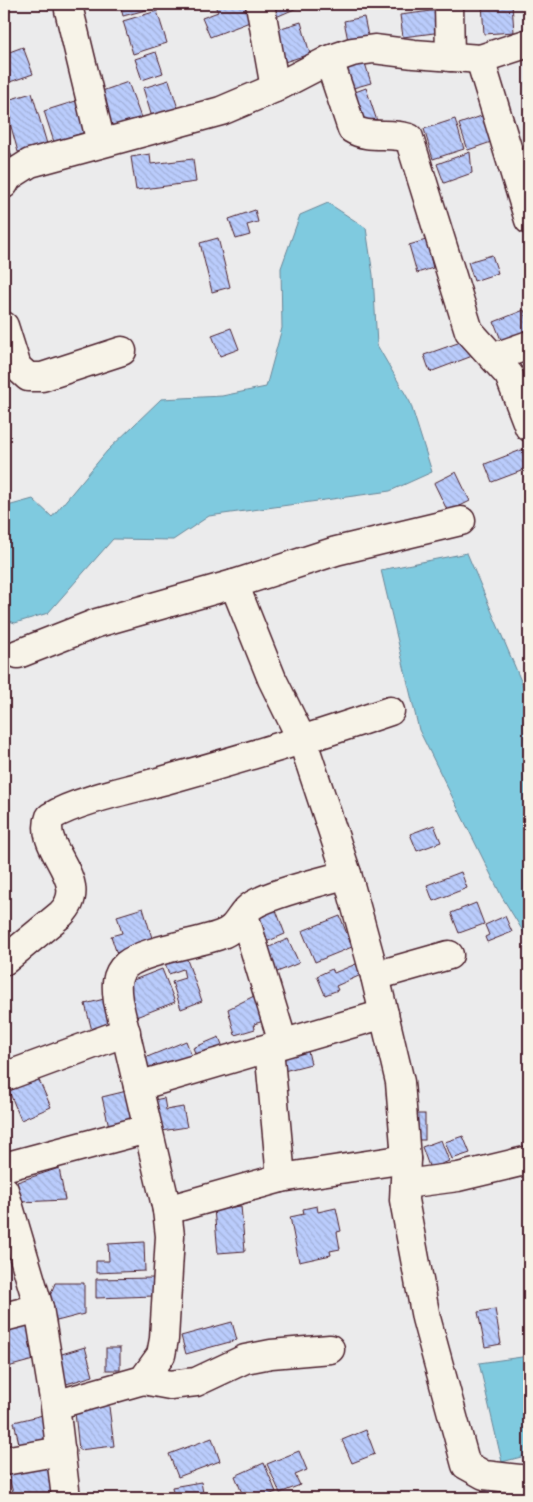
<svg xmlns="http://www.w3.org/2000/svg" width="533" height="1502" font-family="Sriracha,sans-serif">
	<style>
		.water { fill: #7fcadf; stroke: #6a8697 }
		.building { fill: url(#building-back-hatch); stroke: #4a1f2b }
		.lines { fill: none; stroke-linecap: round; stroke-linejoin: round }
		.minor-casing { stroke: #4a1f2b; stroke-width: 31 }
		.minor { stroke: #f7f3e8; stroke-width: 28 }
	</style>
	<defs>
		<pattern id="building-back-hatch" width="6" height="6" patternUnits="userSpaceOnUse" patternTransform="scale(1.25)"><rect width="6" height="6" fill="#baccfc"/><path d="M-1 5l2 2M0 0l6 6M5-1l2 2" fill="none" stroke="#a1afd8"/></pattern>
	</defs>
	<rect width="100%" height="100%" fill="#ebebec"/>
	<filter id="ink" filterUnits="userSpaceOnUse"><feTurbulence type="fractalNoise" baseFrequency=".02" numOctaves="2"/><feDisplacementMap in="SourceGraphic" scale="10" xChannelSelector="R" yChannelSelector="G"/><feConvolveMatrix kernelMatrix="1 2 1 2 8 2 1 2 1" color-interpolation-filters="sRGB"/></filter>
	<g filter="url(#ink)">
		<g class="water">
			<path d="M 328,203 L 366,228 L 373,275 L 377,345 L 410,402 L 432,472 L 390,491 L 209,516 L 173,540 L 113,539 L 48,613 L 15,623 L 4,619 L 4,507 L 33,499 L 52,517 L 107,451 L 161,399 L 222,396 L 266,387 L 282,328 L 281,268 L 300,215 Z"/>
			<path d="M 467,553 L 529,700 L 529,941 L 502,897 L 419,730 L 381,570 Z"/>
			<path d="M 529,1356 L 529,1455 L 502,1462 L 479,1363 Z"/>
		</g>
		<g class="building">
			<path d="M 120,4 L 156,4 L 157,7 L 123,16 Z"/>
			<path d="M 214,4 L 248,4 L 255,20 L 210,37 L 202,18 L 218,12 Z"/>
			<path d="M 270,4 L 306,4 L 276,17 Z"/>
			<path d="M 482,4 L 512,4 L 514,32 L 484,34 Z"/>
			<path d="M 439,10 L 442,32 L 403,37 L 400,15 Z"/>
			<path d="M 157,11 L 167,43 L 133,54 L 123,21 Z"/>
			<path d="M 364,17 L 370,46 L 350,50 L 344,21 Z"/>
			<path d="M 301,22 L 310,54 L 278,64 L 268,32 Z"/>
			<path d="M 23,47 L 33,74 L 4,84 L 4,54 Z"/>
			<path d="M 156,52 L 163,73 L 142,80 L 135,59 Z"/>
			<path d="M 365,63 L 371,83 L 346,90 L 340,70 Z"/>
			<path d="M 169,80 L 181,118 L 155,127 L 143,88 Z"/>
			<path d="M 128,82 L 144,126 L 113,135 L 99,92 Z"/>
			<path d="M 366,88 L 378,124 L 359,131 L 347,95 Z"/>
			<path d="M 32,93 L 47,144 L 18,152 L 4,101 Z"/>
			<path d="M 82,99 L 92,130 L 54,142 L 44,111 Z"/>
			<path d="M 487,114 L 497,140 L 468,150 L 459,124 Z"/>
			<path d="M 455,119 L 464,149 L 433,159 L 424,129 Z"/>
			<path d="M 4,132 L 15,167 L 4,170 Z"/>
			<path d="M 470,152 L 472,173 L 444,183 L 437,164 Z"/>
			<path d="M 150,154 L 151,164 L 193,159 L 196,182 L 136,190 L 131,157 Z"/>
			<path d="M 255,210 L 258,222 L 247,225 L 250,235 L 236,239 L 229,219 Z"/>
			<path d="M 218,238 L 230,287 L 212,292 L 200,243 Z"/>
			<path d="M 426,240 L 433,268 L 417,273 L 409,245 Z"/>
			<path d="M 492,255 L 498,273 L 474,281 L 468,262 Z"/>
			<path d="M 524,310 L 529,324 L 529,335 L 503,345 L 494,322 Z"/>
			<path d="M 231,328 L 239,349 L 220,356 L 212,335 Z"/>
			<path d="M 469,339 L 475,355 L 430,372 L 424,355 Z"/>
			<path d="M 524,449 L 529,468 L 492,482 L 485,464 Z"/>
			<path d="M 456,472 L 470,501 L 448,512 L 434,483 Z"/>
			<path d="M 434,825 L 441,842 L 417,851 L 410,834 Z"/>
			<path d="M 461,872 L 467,888 L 433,901 L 427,885 Z"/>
			<path d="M 476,903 L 484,924 L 459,933 L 451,913 Z"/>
			<path d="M 143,908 L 152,938 L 136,943 L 139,953 L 119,960 L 111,936 L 122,933 L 117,916 Z"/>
			<path d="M 276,910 L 285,934 L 259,945 L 250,921 Z"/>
			<path d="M 340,916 L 352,947 L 315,962 L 302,931 Z"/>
			<path d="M 505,916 L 512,932 L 487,942 L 485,937 L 489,935 L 485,925 Z"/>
			<path d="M 288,939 L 299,963 L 270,975 L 260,951 Z"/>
			<path d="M 186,957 L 202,1001 L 181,1009 L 172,982 L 185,978 L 183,969 L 169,974 L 165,963 Z"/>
			<path d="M 356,964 L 361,975 L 336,986 L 338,990 L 325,995 L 317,976 L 332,969 L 334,973 Z"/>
			<path d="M 162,969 L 175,1002 L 136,1017 L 123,984 Z"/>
			<path d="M 260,993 L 267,1020 L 254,1024 L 255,1029 L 235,1035 L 228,1009 Z"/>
			<path d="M 104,999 L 114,1033 L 94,1038 L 85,1004 Z"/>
			<path d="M 219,1037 L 226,1055 L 200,1065 L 193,1048 Z"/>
			<path d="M 186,1041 L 194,1062 L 149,1080 L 140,1060 Z"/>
			<path d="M 307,1047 L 311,1064 L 276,1073 L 272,1056 Z"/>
			<path d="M 38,1078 L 51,1107 L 21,1120 L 9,1091 Z"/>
			<path d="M 135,1089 L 141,1127 L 111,1135 L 102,1097 Z"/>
			<path d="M 164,1098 L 166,1110 L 183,1107 L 187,1127 L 155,1132 L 149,1101 Z"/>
			<rect x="408" y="1114" width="17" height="26"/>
			<path d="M 463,1136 L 470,1153 L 452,1159 L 445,1142 Z"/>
			<path d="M 441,1140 L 449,1161 L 430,1169 L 422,1147 Z"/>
			<path d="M 59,1168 L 65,1200 L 21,1202 L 17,1182 Z"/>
			<path d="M 241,1206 L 245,1251 L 218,1253 L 214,1209 Z"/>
			<path d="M 317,1206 L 318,1212 L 336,1208 L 341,1231 L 337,1232 L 340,1249 L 330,1251 L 331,1255 L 299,1262 L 290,1217 L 304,1214 L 303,1209 Z"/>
			<path d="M 144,1242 L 145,1271 L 96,1273 L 96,1261 L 109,1261 L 108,1244 Z"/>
			<path d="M 153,1278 L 154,1296 L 96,1298 L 96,1279 Z"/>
			<path d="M 55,1283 L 84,1283 L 84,1314 L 49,1323 L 45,1309 Z"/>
			<path d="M 495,1309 L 501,1344 L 485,1347 L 478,1312 Z"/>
			<path d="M 28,1321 L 37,1359 L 4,1368 L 4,1327 Z"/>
			<path d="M 232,1322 L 237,1340 L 186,1354 L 181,1336 Z"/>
			<path d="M 85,1347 L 93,1376 L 63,1385 L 55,1356 Z"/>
			<rect x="106" y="1348" width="14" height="22"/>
			<path d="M 108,1399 L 114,1446 L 79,1450 L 74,1403 Z"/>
			<path d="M 43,1415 L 50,1440 L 20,1448 L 14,1422 Z"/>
			<path d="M 366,1430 L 375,1454 L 352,1463 L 342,1440 Z"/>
			<path d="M 212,1438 L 220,1461 L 178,1477 L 169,1454 Z"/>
			<path d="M 299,1451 L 307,1470 L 295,1475 L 300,1485 L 280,1493 L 267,1464 Z"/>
			<path d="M 53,1462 L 55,1498 L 14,1498 L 8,1472 Z"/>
			<path d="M 264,1463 L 276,1492 L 261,1498 L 244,1498 L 235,1476 Z"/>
			<path d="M 201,1482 L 204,1498 L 174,1498 L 172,1487 Z"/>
			<path d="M 529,1483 L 529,1498 L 476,1498 L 475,1493 Z"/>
		</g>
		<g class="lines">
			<defs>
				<g id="minor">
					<path d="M 260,4 L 275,88"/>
					<path d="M 449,4 L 450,57"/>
					<path d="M 69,10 L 101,143"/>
					<path d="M 529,43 L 480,59 L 529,220"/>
					<path d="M 329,60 L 352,129 C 368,139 389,132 409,138 L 469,331 L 509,375 L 529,427"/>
					<path d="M 4,184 L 8,177 L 30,163 L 221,111 L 275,88 L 329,60 L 352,52 L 374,49 L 414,54 L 480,59"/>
					<path d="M 4,326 L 17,367 L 28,377 L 42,377 L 122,351"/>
					<path d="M 495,357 L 529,345"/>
					<path d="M 234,584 L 272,679 L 303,742 L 347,874 L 375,976 L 400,1082 L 406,1159 L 404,1200 L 426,1318 L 466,1465 L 484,1475 L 529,1480"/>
					<path d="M 18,654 L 97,623 L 234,584 L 336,551 L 461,521"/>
					<path d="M 244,915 L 283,1043"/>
					<path d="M 4,961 L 61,914 C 94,881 37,850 50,817 C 77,800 137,788 169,779 C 244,758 317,736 390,711"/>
					<path d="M 375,976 L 449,955"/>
					<path d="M 269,1048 L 281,1178"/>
					<path d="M 4,1077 L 126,1032"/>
					<path d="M 138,1086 L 384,1014"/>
					<path d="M 4,1167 L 147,1129"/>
					<path d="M 405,1184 L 458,1177 L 529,1160"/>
					<path d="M 4,1190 L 39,1308"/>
					<path d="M 167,1210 L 281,1178 L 406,1159"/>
					<path d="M 4,1317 L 39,1308 L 55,1405 L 66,1498"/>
					<path d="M 143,1380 L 170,1385 L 196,1382 L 245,1359 L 271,1354 L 330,1349"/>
					<path d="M 55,1405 L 143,1380 L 161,1355 L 164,1339 L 170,1236 L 167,1210 L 118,1001 C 116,987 115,975 126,965 C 144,950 196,944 220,935 C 239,929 239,913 253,905 C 274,892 322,882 347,874"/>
					<path d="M 4,1461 L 61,1451"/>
				</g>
			</defs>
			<use href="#minor" class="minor-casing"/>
			<use href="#minor" class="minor"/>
		</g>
	</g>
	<rect width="533" height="1502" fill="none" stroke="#f7f3e8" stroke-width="20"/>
	<rect x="10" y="10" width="513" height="1482" fill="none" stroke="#4a1f2b" stroke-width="2" filter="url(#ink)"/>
</svg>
